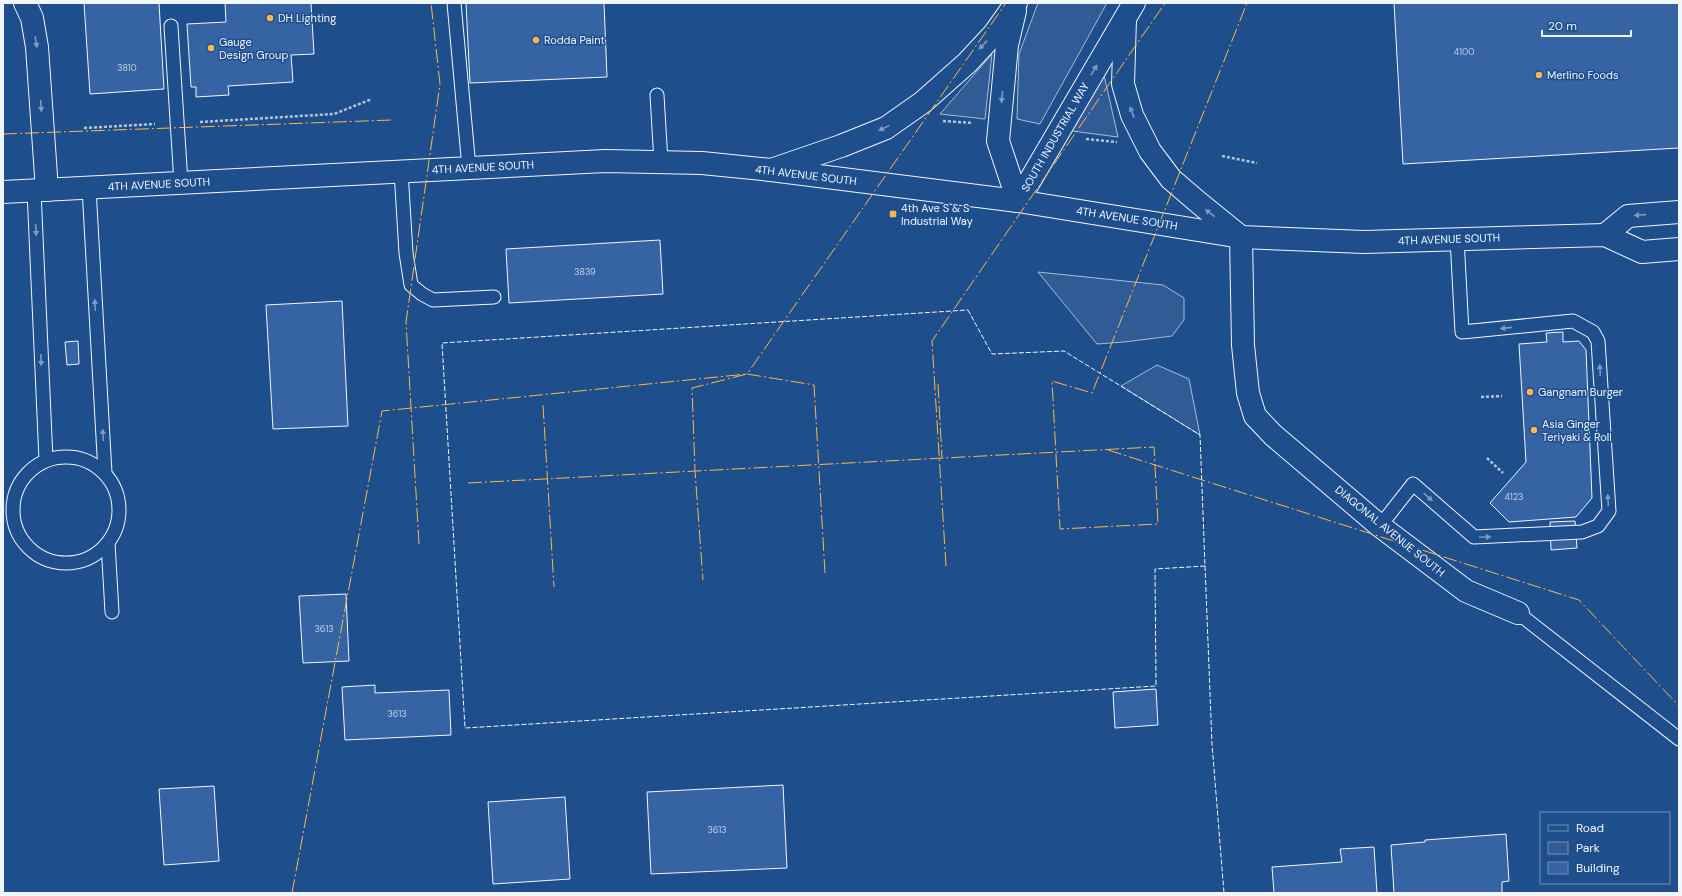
<svg xmlns="http://www.w3.org/2000/svg" width="1682" height="896" font-family="'DM Sans',sans-serif">
	<style>
		.green { fill: #305b95; stroke: #a8bbd7 }
		.building { fill: #3563a3; stroke: #f2f6ff }
		.lines { fill: none; stroke-linecap: round; stroke-linejoin: round }
		.lane-casing { stroke: #f2f6ff; stroke-width: 15 }
		.street-casing { stroke: #f2f6ff; stroke-width: 24 }
		.secondary-casing { stroke: #f2f6ff; stroke-width: 24 }
		.primary-casing { stroke: #f2f6ff; stroke-width: 24 }
		.highway-casing { stroke: #f2f6ff; stroke-width: 24 }
		.path { stroke: #b3c4dc; stroke-width: 2.5; stroke-dasharray: 3 2; stroke-linecap: butt }
		.lane { stroke: #1f4e8c; stroke-width: 13 }
		.street { stroke: #1f4e8c; stroke-width: 22 }
		.secondary { stroke: #1f4e8c; stroke-width: 22 }
		.primary { stroke: #1f4e8c; stroke-width: 22 }
		.highway { stroke: #1f4e8c; stroke-width: 22 }
		.fence { stroke: #f2f6ff; stroke-width: 1; stroke-dasharray: 5 2; stroke-linecap: butt }
		.power { stroke: #ffb74d; stroke-width: 1; stroke-dasharray: 14 3 2 3; stroke-linecap: butt }
		.oneway { fill: #7e9ac0 }
		.poi-dot { fill: #ffb74d; stroke: #1f4e8c; stroke-width: 1.5 }
		.labels { text-anchor: middle; dominant-baseline: central; stroke-width: 3; stroke-linejoin: round; paint-order: stroke }
		.number-label { font-size: 9px; fill: #c3d1e8 }
		.poi-label { font-size: 11px; fill: #f2f6ff; stroke: #1f4e8c; text-anchor: start }
		.street-label { font-size: 11px; fill: #f2f6ff; stroke: #1f4e8c }
	</style>
	<rect width="100%" height="100%" fill="#1f4e8c"/>
	<g class="green">
		<path d="M 1038,3 L 1107,3 L 1040,124 L 1017,119 L 1019,54 Z"/>
		<path d="M 992,54 L 985,119 L 940,114 Z"/>
		<path d="M 1104,75 L 1118,137 L 1072,131 Z"/>
		<path d="M 1038,272 L 1163,285 L 1184,298 L 1184,320 L 1172,336 L 1124,342 L 1097,344 Z"/>
		<path d="M 1157,365 L 1189,379 L 1200,435 L 1121,386 Z"/>
	</g>
	<g class="building">
		<path d="M 84,3 L 159,3 L 164,89 L 90,94 Z"/>
		<path d="M 225,3 L 311,3 L 314,54 L 291,55 L 293,82 L 228,86 L 229,95 L 196,97 L 196,87 L 191,87 L 187,24 L 226,22 Z"/>
		<path d="M 466,3 L 604,3 L 607,77 L 470,83 Z"/>
		<path d="M 1394,3 L 1679,3 L 1679,148 L 1403,164 Z"/>
		<path d="M 660,240 L 663,294 L 509,303 L 506,249 Z"/>
		<path d="M 342,301 L 348,426 L 273,429 L 266,305 Z"/>
		<path d="M 1563,332 L 1563,342 L 1579,341 L 1586,350 L 1592,498 L 1576,517 L 1509,522 L 1490,503 L 1526,462 L 1519,344 L 1547,342 L 1546,333 Z"/>
		<path d="M 78,341 L 79,364 L 67,365 L 65,342 Z"/>
		<path d="M 1575,521 L 1577,548 L 1551,550 L 1550,522 Z"/>
		<path d="M 346,594 L 349,661 L 303,663 L 299,596 Z"/>
		<path d="M 375,685 L 375,693 L 449,690 L 451,735 L 345,740 L 342,687 Z"/>
		<path d="M 1156,689 L 1158,725 L 1115,728 L 1113,692 Z"/>
		<path d="M 783,785 L 787,868 L 651,874 L 647,792 Z"/>
		<path d="M 214,786 L 219,861 L 164,865 L 159,789 Z"/>
		<path d="M 565,797 L 570,879 L 493,884 L 488,802 Z"/>
		<path d="M 1506,834 L 1509,881 L 1502,882 L 1502,893 L 1394,893 L 1391,845 L 1425,842 L 1425,840 Z"/>
		<path d="M 1374,847 L 1377,893 L 1274,893 L 1272,867 L 1342,862 L 1340,849 Z"/>
	</g>
	<g class="lines">
		<defs>
			<g id="lane">
				<path d="M 454,3 L 469,168"/>
				<path d="M 171,26 L 181,183"/>
				<path d="M 657,95 L 661,162"/>
				<path d="M 401,171 L 406,253 L 411,285 L 422,294 L 433,300 L 494,297"/>
				<path d="M 89,188 L 105,473"/>
				<path d="M 34,191 L 46,460"/>
				<circle cx="66" cy="510" r="53"/>
				<path d="M 1380,526 L 1413,484 L 1474,537 L 1582,532 L 1598,526 L 1609,511 L 1598,341 L 1593,332 L 1573,321 L 1462,332 L 1457,238"/>
				<path d="M 108,543 L 112,612"/>
				<path d="M 1518,613 L 1679,739"/>
			</g>
			<path id="street" d="M 1241,237 L 1243,345 L 1248,393 L 1255,416 L 1273,435 L 1380,526 L 1466,591 L 1518,613"/>
			<g id="secondary">
				<path d="M 1015,11 L 1007,45 L 998,141 L 1018,201"/>
				<path d="M 1125,19 L 1123,84 L 1132,115 L 1150,151 L 1171,179 L 1199,203 L 1241,237"/>
				<path d="M 771,170 L 841,146 L 886,128 L 923,102 L 967,63 L 994,34 L 1016,3"/>
				<path d="M 1018,201 L 1134,3"/>
			</g>
			<g id="primary">
				<path d="M 3,192 L 605,161 L 702,163 L 771,170 L 1018,201 L 1241,237 L 1364,242 L 1605,235 L 1642,252 L 1679,249"/>
				<path d="M 1605,235 L 1628,216 L 1679,212"/>
			</g>
			<path id="highway" d="M 25,3 L 32,18 L 37,47 L 47,190"/>
		</defs>
		<use href="#lane" class="lane-casing"/>
		<use href="#street" class="street-casing"/>
		<use href="#secondary" class="secondary-casing"/>
		<use href="#primary" class="primary-casing"/>
		<use href="#highway" class="highway-casing"/>
		<g class="path">
			<path d="M 943,121 L 973,123"/>
			<path d="M 200,122 L 334,114 L 372,99"/>
			<path d="M 84,128 L 155,124"/>
			<path d="M 1086,139 L 1117,142"/>
			<path d="M 1222,156 L 1257,163"/>
			<path d="M 1481,397 L 1502,396"/>
			<path d="M 1487,458 L 1503,473"/>
		</g>
		<use href="#lane" class="lane"/>
		<use href="#street" class="street"/>
		<use href="#secondary" class="secondary"/>
		<use href="#primary" class="primary"/>
		<use href="#highway" class="highway"/>
		<g class="fence">
			<path d="M 968,310 L 992,354 L 1064,351 L 1200,435 L 1205,566 L 1155,569 L 1156,686 L 465,728 L 442,343 Z"/>
			<path d="M 1205,566 L 1212,744 L 1224,893"/>
		</g>
		<g class="power">
			<path d="M 3,134 L 392,120"/>
			<path d="M 938,384 L 942,458"/>
			<path d="M 543,405 L 554,587"/>
			<path d="M 1108,450 L 1579,600 L 1679,706"/>
			<path d="M 468,483 C 696,471 925,459 1154,447 L 1158,524 L 1060,529 L 1052,381 L 1092,393 L 1247,3"/>
			<path d="M 419,544 L 406,322 L 440,84 L 431,3"/>
			<path d="M 946,566 L 932,341 L 1165,3"/>
			<path d="M 825,573 L 814,385 L 747,374 L 1006,3"/>
			<path d="M 292,893 L 382,411 L 747,374 L 692,388 L 695,471 L 703,580"/>
		</g>
	</g>
	<defs><path id="oneway-solid" d="M-6-.8H1V-3.2L6.5 0L1 3.2V.8H-6Z"/></defs>
	<g class="oneway">
		<use href="#oneway-solid" transform="translate(36 42) rotate(81)"/>
		<use href="#oneway-solid" transform="translate(983 45) rotate(133)"/>
		<use href="#oneway-solid" transform="translate(1094 70) rotate(-60)"/>
		<use href="#oneway-solid" transform="translate(1002 97) rotate(96)"/>
		<use href="#oneway-solid" transform="translate(41 106) rotate(86)"/>
		<use href="#oneway-solid" transform="translate(1132 112) rotate(-110)"/>
		<use href="#oneway-solid" transform="translate(884 128) rotate(154)"/>
		<use href="#oneway-solid" transform="translate(1210 213) rotate(-142)"/>
		<use href="#oneway-solid" transform="translate(1640 215) rotate(176)"/>
		<use href="#oneway-solid" transform="translate(36 230) rotate(87)"/>
		<use href="#oneway-solid" transform="translate(95 305) rotate(-93)"/>
		<use href="#oneway-solid" transform="translate(1506 328) rotate(174)"/>
		<use href="#oneway-solid" transform="translate(41 360) rotate(88)"/>
		<use href="#oneway-solid" transform="translate(1600 370) rotate(-93)"/>
		<use href="#oneway-solid" transform="translate(103 435) rotate(-94)"/>
		<use href="#oneway-solid" transform="translate(1428 497) rotate(42)"/>
		<use href="#oneway-solid" transform="translate(1608 500) rotate(-93)"/>
		<use href="#oneway-solid" transform="translate(1485 537) rotate(-3)"/>
	</g>
	<g class="poi-dot">
		<circle cx="270" cy="18" r="4"/>
		<circle cx="536" cy="40" r="4"/>
		<circle cx="211" cy="48" r="4"/>
		<circle cx="1539" cy="75" r="4"/>
		<rect x="889" y="210" width="8" height="8" rx="2"/>
		<circle cx="1530" cy="392" r="4"/>
		<circle cx="1534" cy="430" r="4"/>
	</g>
	<g class="labels">
		<g class="number-label">
			<text x="1464" y="52">4100</text>
			<text x="127" y="68">3810</text>
			<text x="585" y="272">3839</text>
			<text x="1514" y="497">4123</text>
			<text x="324" y="629">3613</text>
			<text x="397" y="714">3613</text>
			<text x="717" y="830">3613</text>
		</g>
		<g class="poi-label">
			<text x="278" y="18">DH Lighting</text>
			<text x="544" y="40">Rodda Paint</text>
			<text x="219" y="42">Gauge<tspan x="219" dy="13">Design Group</tspan></text>
			<text x="1547" y="75">Merlino Foods</text>
			<text x="901" y="208">4th Ave S &amp; S<tspan x="901" dy="13">Industrial Way</tspan></text>
			<text x="1538" y="392">Gangnam Burger</text>
			<text x="1542" y="424">Asia Ginger<tspan x="1542" dy="13">Teriyaki &amp; Roll</tspan></text>
		</g>
		<g class="street-label">
			<text transform="translate(1055 137) rotate(-60)">SOUTH INDUSTRIAL WAY</text>
			<text transform="translate(483 167) rotate(-3)">4TH AVENUE SOUTH</text>
			<text transform="translate(806 175) rotate(7)">4TH AVENUE SOUTH</text>
			<text transform="translate(159 184) rotate(-3)">4TH AVENUE SOUTH</text>
			<text transform="translate(1127 218) rotate(9)">4TH AVENUE SOUTH</text>
			<text transform="translate(1449 239) rotate(-2)">4TH AVENUE SOUTH</text>
			<text transform="translate(1390 531) rotate(39)">DIAGONAL AVENUE SOUTH</text>
		</g>
	</g>
	<rect width="1682" height="896" fill="none" stroke="#f2f6ff" stroke-width="8"/>
	<rect x="1540" y="812" width="130" height="72" fill="#1f4e8c" stroke="#7391ba"/>
	<rect x="1548" y="825" width="20" height="6" fill="#1f4e8c" stroke="#7391ba"/>
	<text x="1576" y="832" font-size="12" fill="#f2f6ff">Road</text>
	<rect x="1548" y="842" width="20" height="12" fill="#305b95" stroke="#7391ba"/>
	<text x="1576" y="852" font-size="12" fill="#f2f6ff">Park</text>
	<rect x="1548" y="862" width="20" height="12" fill="#3563a3" stroke="#7391ba"/>
	<text x="1576" y="872" font-size="12" fill="#f2f6ff">Building</text>
	<path d="M1542 30v6h89v-6" fill="none" stroke="#f2f6ff" stroke-width="2"/>
	<text x="1548" y="30" font-size="12" fill="#f2f6ff" stroke="#1f4e8c" stroke-width="3" paint-order="stroke">20 m</text>
</svg>
